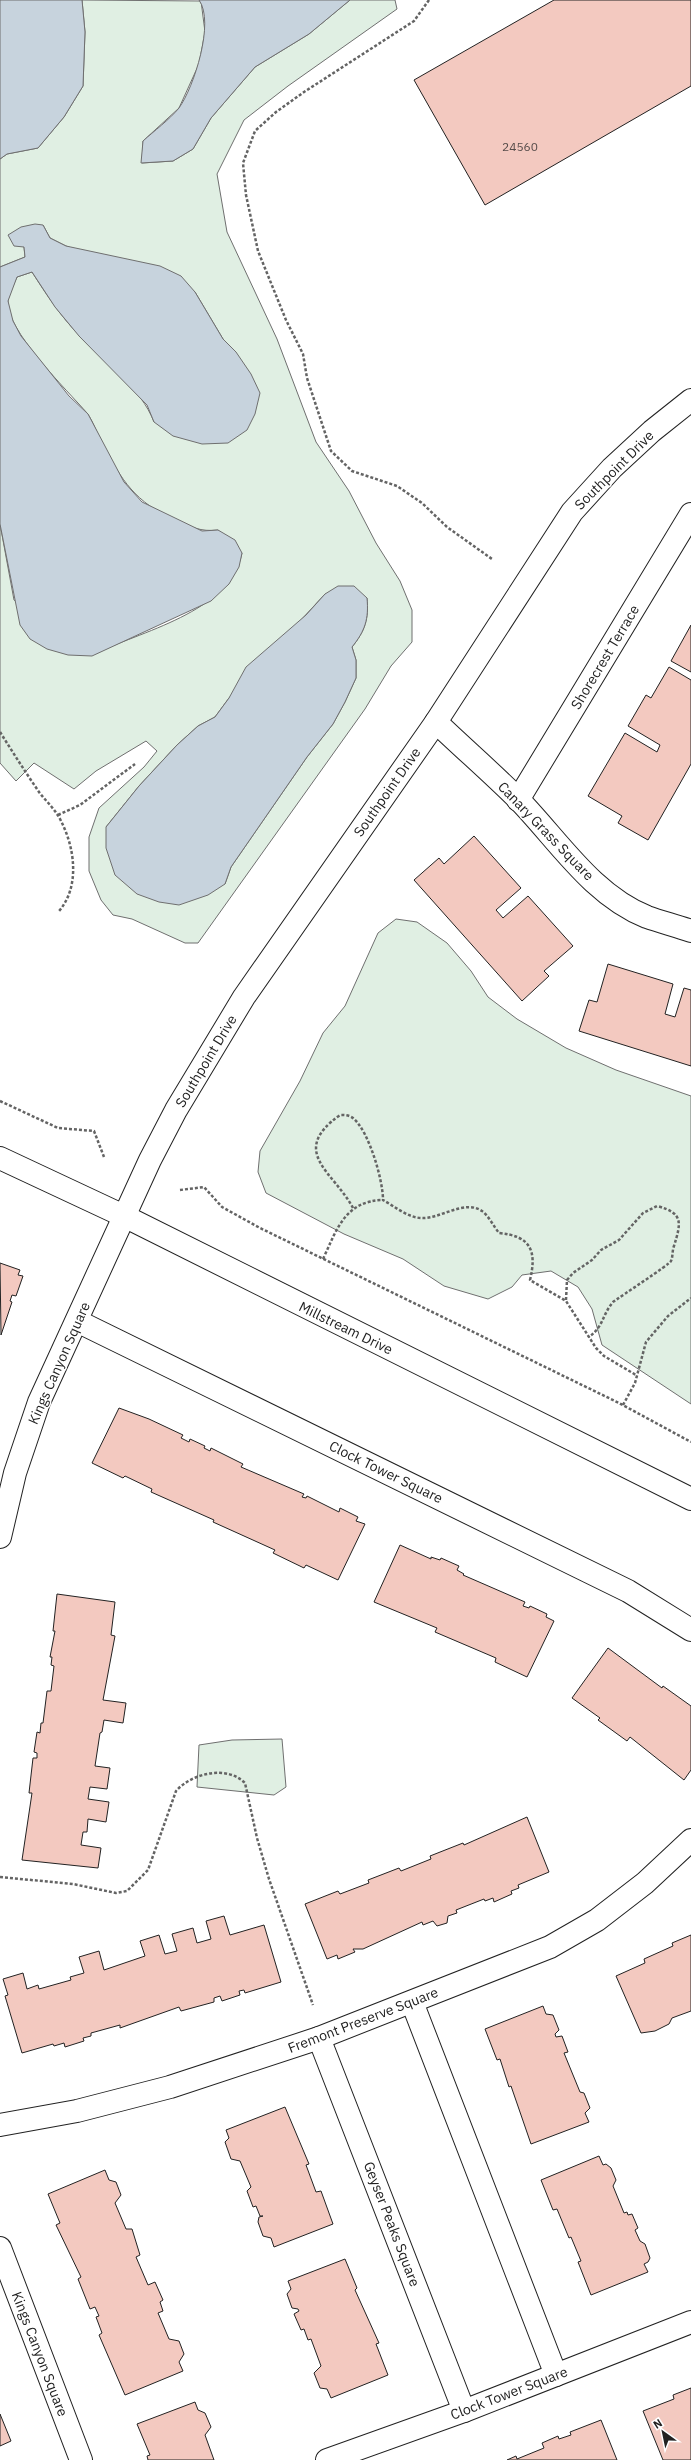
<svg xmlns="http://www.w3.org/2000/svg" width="691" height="2460" font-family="'IBM Plex Sans',sans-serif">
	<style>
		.green { fill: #e0efe3; stroke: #6f6f6f; fill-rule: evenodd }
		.water { fill: #c7d3dd; stroke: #6f6f6f }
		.building { fill: #f3c9c0; stroke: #222 }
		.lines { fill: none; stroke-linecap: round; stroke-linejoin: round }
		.minor-casing { stroke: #222; stroke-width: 24 }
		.tertiary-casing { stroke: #222; stroke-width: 24 }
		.path { stroke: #646464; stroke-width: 2.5; stroke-dasharray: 3 2; stroke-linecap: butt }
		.minor { stroke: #fff; stroke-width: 22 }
		.tertiary { stroke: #fff; stroke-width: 22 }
		.labels { text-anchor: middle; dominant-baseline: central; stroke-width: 3; stroke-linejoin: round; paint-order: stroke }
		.number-label { font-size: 12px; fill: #564c4a }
		.street-label { font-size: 14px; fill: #222; stroke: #fff }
	</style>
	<rect width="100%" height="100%" fill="#fff"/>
	<g class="green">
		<path d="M 82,0 L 201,1 L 205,32 L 199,64 L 179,108 L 143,141 L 142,163 L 173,161 L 193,149 L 211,118 L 255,67 L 309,34 L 350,0 L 395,0 L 397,9 L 288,86 L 244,120 L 217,174 L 227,232 L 277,339 L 316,442 L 349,491 L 376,543 L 400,581 L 412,610 L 412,642 L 391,666 L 365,709 L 198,943 L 185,943 L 132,919 L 113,915 L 101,900 L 89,871 L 89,837 L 99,808 L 144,767 L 157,751 L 146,741 L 96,771 L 74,789 L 34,763 L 16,781 L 0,763 L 0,524 L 14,600 L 92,655 C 140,631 230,613 242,553 L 218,530 C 200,532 192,527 175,520 C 135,502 122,481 102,443 C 97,433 93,421 87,413 C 68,391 4,329 8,300 C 10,292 14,284 17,277 L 32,272 C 46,294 61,317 80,336 C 105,362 141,388 154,422 L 236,352 L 223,339 L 195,292 L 66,246 L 50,238 L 43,225 L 24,247 L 25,257 L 0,267 L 0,159 L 7,154 L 38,148 L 64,117 L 83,86 L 85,32 ZM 325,594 L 367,598 C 369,619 365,631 352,647 L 356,660 L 356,678 L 345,702 L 333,724 L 307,757 L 231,867 L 225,884 L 106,827 L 139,786 L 177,745 L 198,726 L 215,717 L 229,698 Z"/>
		<path d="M 396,919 L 417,922 L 447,943 L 471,971 L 488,997 L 517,1019 L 566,1048 L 616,1070 L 691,1096 L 691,1404 L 602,1345 L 592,1309 L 578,1287 L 551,1271 L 522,1275 L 512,1287 L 488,1299 L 444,1286 L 403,1259 L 344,1234 L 266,1193 L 258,1172 L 260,1151 L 300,1081 L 323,1033 L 345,1006 L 378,933 Z"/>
		<path d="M 282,1739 L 286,1787 L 274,1795 L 197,1787 L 199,1745 L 232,1740 Z"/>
	</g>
	<g class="water">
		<path d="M 0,0 L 82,0 L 85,32 L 83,86 L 64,117 L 38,148 L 7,154 L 0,159 Z"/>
		<path d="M 199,0 L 350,0 L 309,34 L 255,67 L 211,118 L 193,149 L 173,161 L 141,163 L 143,141 C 154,131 169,120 179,108 C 194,87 215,22 199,0 Z"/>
		<path d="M 35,224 L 43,225 L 50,238 L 66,246 L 160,266 L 181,276 L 195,292 L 223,339 L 236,352 L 251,374 L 260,393 L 255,414 L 247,430 L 228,443 L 202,444 L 173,436 L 154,422 L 147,405 L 79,336 L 55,307 L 32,272 L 17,277 L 8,301 L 13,321 L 21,336 L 69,396 L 88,414 L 124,482 L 142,502 L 202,531 L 218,530 L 235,540 L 242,553 L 239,567 L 229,584 L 211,601 L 92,656 L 68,655 L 47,649 L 30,639 L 20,625 L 0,524 L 0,267 L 25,257 L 24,247 L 14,246 L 8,235 L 21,227 Z"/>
		<path d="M 338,586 L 354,586 L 367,598 C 369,619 365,631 352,647 L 356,660 L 356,678 L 345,702 L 333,724 L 307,757 L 231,867 L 225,884 L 208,895 L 179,905 L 159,902 L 137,894 L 115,875 L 106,848 L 106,827 L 139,786 L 177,745 L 198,726 L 215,717 L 229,698 L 246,667 L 306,615 L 325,594 Z"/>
	</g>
	<g class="building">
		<path d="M 554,0 L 691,0 L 691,86 L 485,205 L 414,80 Z"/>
		<path d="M 691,625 L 691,672 L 671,661 Z"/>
		<path d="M 669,667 L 691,680 L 691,764 L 648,840 L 618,823 L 622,816 L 588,796 L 625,733 L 657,752 L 660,745 L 628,726 L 646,695 L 651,698 Z"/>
		<path d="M 474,836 L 521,888 L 496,910 L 503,918 L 528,896 L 573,946 L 544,971 L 549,976 L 522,1001 L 414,880 L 439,858 L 444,864 Z"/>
		<path d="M 608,964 L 673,984 L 665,1014 L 675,1017 L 684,988 L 691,990 L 691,1066 L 579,1031 L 589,1000 L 597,1002 Z"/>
		<path d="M 0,1263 L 20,1270 L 18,1275 L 23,1276 L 16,1296 L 12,1295 L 10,1301 L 12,1302 L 1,1335 Z"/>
		<path d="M 119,1408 L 149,1419 L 183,1435 L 181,1438 L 189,1442 L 190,1439 L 205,1446 L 204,1448 L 210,1451 L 211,1448 L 243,1464 L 241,1467 L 304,1494 L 302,1497 L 306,1498 L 307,1496 L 339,1512 L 340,1508 L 358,1517 L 356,1521 L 365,1524 L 338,1580 L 306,1565 L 304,1568 L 273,1553 L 275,1550 L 213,1522 L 214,1520 L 151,1492 L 152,1489 L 125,1476 L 123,1478 L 92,1463 Z"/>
		<path d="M 400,1545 L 431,1559 L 431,1557 L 440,1560 L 441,1558 L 459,1566 L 457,1570 L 464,1574 L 463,1575 L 525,1602 L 523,1606 L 529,1608 L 530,1606 L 547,1614 L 546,1617 L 554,1621 L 527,1677 L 495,1662 L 496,1658 L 435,1632 L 437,1628 L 374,1602 Z"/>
		<path d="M 57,1594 L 115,1602 L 111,1635 L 115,1636 L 103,1700 L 126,1703 L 123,1723 L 104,1720 L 102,1732 L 100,1733 L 95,1766 L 110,1768 L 107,1789 L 90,1787 L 88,1799 L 109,1802 L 106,1822 L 88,1819 L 87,1832 L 83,1832 L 81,1845 L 101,1848 L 98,1868 L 22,1860 L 32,1793 L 29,1793 L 33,1758 L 37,1758 L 37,1753 L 34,1752 L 37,1732 L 40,1733 L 41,1723 L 43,1723 L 47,1691 L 51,1691 L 54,1666 L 51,1665 L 52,1657 L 50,1657 L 55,1631 L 53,1631 Z"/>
		<path d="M 608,1648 L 662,1688 L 663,1686 L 691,1706 L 691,1770 L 684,1780 L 630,1737 L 627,1741 L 598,1720 L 600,1718 L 572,1698 Z"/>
		<path d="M 527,1817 L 549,1872 L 518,1885 L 519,1888 L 511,1891 L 512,1894 L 494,1902 L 493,1898 L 485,1901 L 484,1899 L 456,1910 L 457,1913 L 448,1916 L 447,1923 L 437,1926 L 433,1921 L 423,1925 L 422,1922 L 363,1949 L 353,1949 L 355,1952 L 338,1959 L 337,1955 L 327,1959 L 305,1904 L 338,1891 L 340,1894 L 369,1883 L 368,1880 L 399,1868 L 401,1871 L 431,1859 L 430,1856 L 463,1843 L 464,1845 Z"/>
		<path d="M 224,1916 L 230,1935 L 264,1925 L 281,1982 L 245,1993 L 244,1990 L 239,1991 L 240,1995 L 222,2001 L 220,1996 L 214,1998 L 214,2002 L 181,2011 L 179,2007 L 120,2028 L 120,2025 L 91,2033 L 91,2036 L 83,2038 L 84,2041 L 65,2047 L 64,2043 L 54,2046 L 53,2044 L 22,2053 L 5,1996 L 8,1995 L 3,1979 L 23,1973 L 27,1989 L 38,1985 L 39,1989 L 71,1980 L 70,1977 L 84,1973 L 79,1957 L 99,1951 L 104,1970 L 145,1956 L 140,1941 L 159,1935 L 165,1954 L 177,1951 L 172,1934 L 193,1928 L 197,1943 L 211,1939 L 206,1921 Z"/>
		<path d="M 691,1935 L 691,2011 L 672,2018 L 669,2024 L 655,2031 L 641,2033 L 616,1976 L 645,1963 L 644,1959 L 673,1946 L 672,1943 Z"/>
		<path d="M 543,2006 L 546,2014 L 553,2015 L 559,2030 L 555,2034 L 556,2037 L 562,2036 L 568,2052 L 564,2053 L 580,2092 L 584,2093 L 590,2108 L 585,2113 L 589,2122 L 531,2144 L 511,2086 L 509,2087 L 500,2059 L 497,2060 L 485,2029 Z"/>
		<path d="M 285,2107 L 309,2164 L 306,2165 L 316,2192 L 321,2191 L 333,2224 L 274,2247 L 271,2238 L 263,2236 L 258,2222 L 259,2217 L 263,2216 L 260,2216 L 256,2206 L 253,2207 L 247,2191 L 251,2187 L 240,2161 L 231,2159 L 225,2142 L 229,2138 L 226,2130 Z"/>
		<path d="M 599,2156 L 603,2165 L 606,2164 L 611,2168 L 616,2180 L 613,2186 L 624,2213 L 627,2212 L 628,2215 L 632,2214 L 638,2228 L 635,2230 L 640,2241 L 645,2244 L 650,2258 L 648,2262 L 644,2264 L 648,2272 L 591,2295 L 578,2262 L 581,2261 L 571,2237 L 569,2238 L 557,2209 L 553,2210 L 541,2180 Z"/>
		<path d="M 105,2170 L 109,2180 L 116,2182 L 121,2195 L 115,2203 L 126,2229 L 132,2229 L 140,2255 L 136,2257 L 148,2285 L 155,2282 L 163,2300 L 160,2302 L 163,2311 L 158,2313 L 169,2339 L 179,2341 L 184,2354 L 179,2362 L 183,2371 L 125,2395 L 99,2335 L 102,2333 L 96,2317 L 99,2316 L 95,2307 L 90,2309 L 78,2279 L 81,2277 L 56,2225 L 60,2223 L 48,2194 Z"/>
		<path d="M 345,2259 L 357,2288 L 355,2290 L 379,2343 L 376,2344 L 388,2375 L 331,2398 L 327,2389 L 320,2388 L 314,2373 L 321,2366 L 311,2339 L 308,2340 L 304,2329 L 301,2330 L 294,2314 L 299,2311 L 298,2309 L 292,2308 L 287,2294 L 291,2289 L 288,2281 Z"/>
		<path d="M 691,2388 L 691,2460 L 663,2460 L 643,2411 L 674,2399 L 673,2395 Z"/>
		<path d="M 195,2402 L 198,2410 L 205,2413 L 211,2427 L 205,2435 L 214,2460 L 148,2460 L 147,2456 L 150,2455 L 137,2424 Z"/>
		<path d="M 0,2414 L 11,2441 L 0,2446 Z"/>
		<path d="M 601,2420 L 617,2460 L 507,2460 L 516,2456 L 517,2459 L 544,2448 L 542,2443 L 558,2436 L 559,2439 L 571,2435 L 570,2432 Z"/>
	</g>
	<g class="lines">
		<defs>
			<g id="minor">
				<path d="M 436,722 C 463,748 492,773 518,799 C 558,840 592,895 647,917 C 661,922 677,926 691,931"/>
				<path d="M 518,800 L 691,514"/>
				<path d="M 77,1321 L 628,1591 L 691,1630"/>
				<path d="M 0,1537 L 15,1473 L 39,1402 L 150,1160 L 176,1110 L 244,997 L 436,722 L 572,512 L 612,468 L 652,431 L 691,400"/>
				<path d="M 412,2002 L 556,2375"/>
				<path d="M 319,2038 L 464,2411"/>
				<path d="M 0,2125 L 77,2111 L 170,2087 L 319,2038 L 550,1947 L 597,1920 L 645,1883 L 691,1840"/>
				<path d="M 0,2248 L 81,2460"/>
				<path d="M 327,2460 L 464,2411 L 691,2322"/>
			</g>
			<path id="tertiary" d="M 0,1158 L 126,1217 L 691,1499"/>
		</defs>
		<use href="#minor" class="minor-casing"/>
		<use href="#tertiary" class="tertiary-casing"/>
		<g class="path">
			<path d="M 429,0 L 414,21 L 304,92 L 276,112 L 255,131 L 243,163 L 246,195 L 258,251 L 286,320 L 303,354 L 307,378 L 331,451 L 352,471 L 397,486 L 422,503 L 447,527 L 492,559"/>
			<path d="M 0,732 C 12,751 24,770 37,789 C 44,800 55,808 61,821 C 75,848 80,887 59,911"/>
			<path d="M 58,815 L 80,805 L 135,764"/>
			<path d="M 0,1101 L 58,1128 L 94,1131 L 104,1157"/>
			<path d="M 180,1190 L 204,1187 L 222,1207 L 260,1228 L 619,1403 L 691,1442"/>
			<path d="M 353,1208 C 334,1172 288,1152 340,1115 C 345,1115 350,1115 354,1119 C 369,1132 383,1180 383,1200 C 394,1206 408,1218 422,1218 C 440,1219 465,1199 482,1211 C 489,1216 494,1227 499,1233 C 531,1236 537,1251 530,1280 L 566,1301 L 596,1348 L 604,1356 L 636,1375"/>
			<path d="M 323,1259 C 337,1229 345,1201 383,1200"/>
			<path d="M 566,1300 L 567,1280 L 573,1273 L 592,1260 L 601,1250 L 619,1240 L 643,1213 L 657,1206 C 684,1213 681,1223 674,1246 C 672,1251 673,1257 671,1261 C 669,1265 621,1296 613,1302 C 602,1315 604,1326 589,1337"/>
			<path d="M 623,1405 L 635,1383 L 646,1342 L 668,1316 L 691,1298"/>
			<path d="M 0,1877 L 73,1884 L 116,1893 L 127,1891 L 148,1870 L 176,1791 C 192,1773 227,1765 245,1783 L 257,1838 L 269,1879 L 313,2005"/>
		</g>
		<use href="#minor" class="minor"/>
		<use href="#tertiary" class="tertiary"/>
	</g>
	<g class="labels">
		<g class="number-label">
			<text x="520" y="146">24560</text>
		</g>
		<g class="street-label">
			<text transform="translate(614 470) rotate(-45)">Southpoint Drive</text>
			<text transform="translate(605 657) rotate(-59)">Shorecrest Terrace</text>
			<text transform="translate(387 792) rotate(-55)">Southpoint Drive</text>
			<text transform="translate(546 831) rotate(46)">Canary Grass Square</text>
			<text transform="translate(206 1061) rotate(-59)">Southpoint Drive</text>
			<text transform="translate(346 1328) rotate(26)">Millstream Drive</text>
			<text transform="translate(59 1363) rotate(-66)">Kings Canyon Square</text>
			<text transform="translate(386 1472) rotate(26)">Clock Tower Square</text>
			<text transform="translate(363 2020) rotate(-21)">Fremont Preserve Square</text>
			<text transform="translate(392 2224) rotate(69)">Geyser Peaks Square</text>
			<text transform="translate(40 2354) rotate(69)">Kings Canyon Square</text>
			<text transform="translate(509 2393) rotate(-21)">Clock Tower Square</text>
		</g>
	</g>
	<g transform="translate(663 2432) rotate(327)" stroke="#ffffff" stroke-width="3" paint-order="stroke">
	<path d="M0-3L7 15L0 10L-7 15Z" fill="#222222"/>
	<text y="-6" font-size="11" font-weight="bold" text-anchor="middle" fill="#222222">N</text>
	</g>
</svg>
